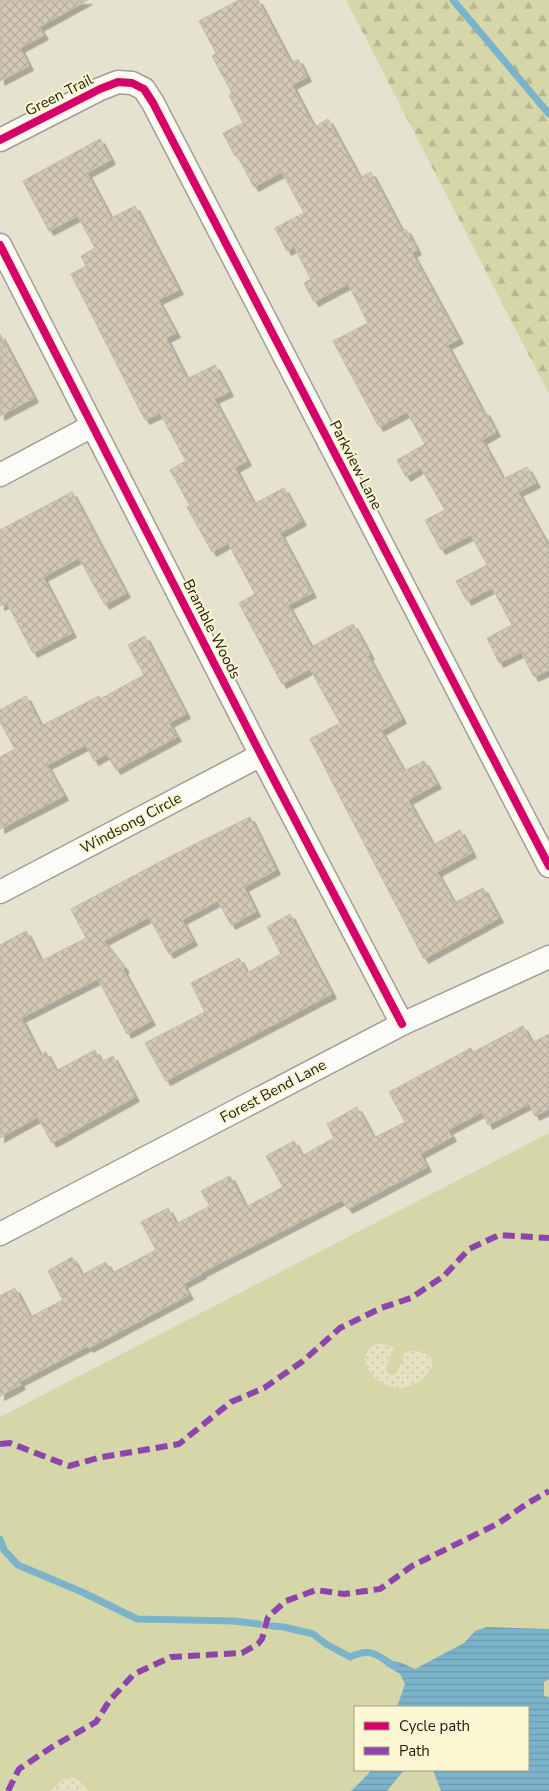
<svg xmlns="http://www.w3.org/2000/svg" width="549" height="1791" font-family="'Nunito Sans',sans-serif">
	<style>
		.grass { fill: #d6d7a9; fill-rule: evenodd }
		.forest { fill: url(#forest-firs) }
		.sand { fill: url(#sand-dots) }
		.water { fill: url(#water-rules) }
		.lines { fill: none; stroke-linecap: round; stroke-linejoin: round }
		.stream { stroke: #7bb3cb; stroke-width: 7 }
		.building { fill: url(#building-cross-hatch); stroke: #c0bbad; filter: url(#shadow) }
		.minor-casing { stroke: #a19f91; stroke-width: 25 }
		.minor { stroke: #fbfbf8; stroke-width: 22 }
		.quiet { stroke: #8e44ad; stroke-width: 6; stroke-dasharray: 12 6; stroke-linecap: butt }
		.cycleway-casing { stroke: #fcf6d3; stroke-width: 11 }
		.cycleway { stroke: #d6006c; stroke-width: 8 }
		.labels { text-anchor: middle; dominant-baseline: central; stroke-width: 4; stroke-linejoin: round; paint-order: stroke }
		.street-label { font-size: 15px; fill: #1d1b0e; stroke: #fcf6d3 }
	</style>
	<defs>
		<pattern id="forest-firs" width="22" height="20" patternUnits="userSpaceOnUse" patternTransform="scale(1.25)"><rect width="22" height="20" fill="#d6d7a9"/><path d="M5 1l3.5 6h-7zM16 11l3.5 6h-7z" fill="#b7b890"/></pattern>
		<pattern id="sand-dots" width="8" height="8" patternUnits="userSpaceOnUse" patternTransform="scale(1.25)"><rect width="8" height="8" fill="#e7e0c3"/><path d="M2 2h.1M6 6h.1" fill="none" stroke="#c6c0a6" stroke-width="1.8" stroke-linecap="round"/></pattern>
		<pattern id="water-rules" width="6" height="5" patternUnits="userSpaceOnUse" patternTransform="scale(1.25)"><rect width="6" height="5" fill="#7bb3cb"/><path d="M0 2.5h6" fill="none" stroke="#6a99ad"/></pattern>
		<pattern id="building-cross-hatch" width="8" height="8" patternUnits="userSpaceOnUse" patternTransform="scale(1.25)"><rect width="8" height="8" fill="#d3c9b4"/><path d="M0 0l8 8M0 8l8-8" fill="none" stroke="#b5ac9a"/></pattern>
		<filter id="shadow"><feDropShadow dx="4.5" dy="4.5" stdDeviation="0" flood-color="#0004"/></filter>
	</defs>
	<rect width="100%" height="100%" fill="#e5e2cf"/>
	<path class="grass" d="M 549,1133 L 549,1791 L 0,1791 L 0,1417 ZM 355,1707 L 528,1707 L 528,1770 L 355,1770 Z"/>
	<path class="forest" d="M 346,0 L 549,0 L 549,394 Z"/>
	<g class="sand">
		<path d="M 379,1343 L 393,1347 L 394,1350 L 387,1364 L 386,1371 L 390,1375 L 396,1374 L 406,1352 C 416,1350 422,1351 431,1357 L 433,1366 C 397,1422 339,1355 379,1343 Z"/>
		<path d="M 72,1777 L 81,1782 L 88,1791 L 50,1791 L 63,1779 Z"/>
	</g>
	<g class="water">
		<path d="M 487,1627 L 549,1629 L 549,1679 L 544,1682 L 544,1696 L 549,1697 L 549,1791 L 441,1791 L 433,1770 L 528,1770 L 528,1707 L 397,1707 L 405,1684 L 400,1674 L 385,1665 C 396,1657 404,1665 415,1669 L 464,1643 L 475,1631 Z"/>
		<path d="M 371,1770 L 404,1770 L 387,1791 L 351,1791 L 369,1773 Z"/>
	</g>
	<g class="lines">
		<g class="stream">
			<path d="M 453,0 L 549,114"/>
			<path d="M 0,1539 L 4,1550 L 18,1565 L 82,1592 L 137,1619 L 234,1621 L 259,1624"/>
			<path d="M 272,1626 L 284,1627 L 313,1634 L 326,1644 L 350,1657 C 372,1647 376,1655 396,1667"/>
		</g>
	</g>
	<g class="building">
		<path d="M 0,0 L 88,0 L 39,27 L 44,35 L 20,48 L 29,66 L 0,81 Z"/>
		<path d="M 239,0 L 258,0 L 291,63 L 298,59 L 307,77 L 292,85 L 314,127 L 328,119 L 360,178 L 371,172 L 402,231 L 406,229 L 417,250 L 412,253 L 459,339 L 447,345 L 483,412 L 485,411 L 496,432 L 482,440 L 503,479 L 527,467 L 536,483 L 518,492 L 549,547 L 549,670 L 534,677 L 521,652 L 499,663 L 487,638 L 512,625 L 492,588 L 467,601 L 456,581 L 487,565 L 471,535 L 441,550 L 425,520 L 445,510 L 421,468 L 406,477 L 397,460 L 425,444 L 407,412 L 379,427 L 333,341 L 368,323 L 348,284 L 314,302 L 304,283 L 311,279 L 294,247 L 287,251 L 275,228 L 304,213 L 282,172 L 254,187 L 237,155 L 235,156 L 223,133 L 243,123 L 229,95 L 232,93 L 212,56 L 216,53 L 199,21 Z"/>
		<path d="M 100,139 L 111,160 L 87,173 L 111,218 L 135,206 L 179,290 L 158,300 L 176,333 L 166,338 L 187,379 L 215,365 L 229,392 L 214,399 L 247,461 L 235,468 L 254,504 L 284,488 L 302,521 L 280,533 L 312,593 L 288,605 L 311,647 L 353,624 L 370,655 L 368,656 L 402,719 L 381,731 L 404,771 L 424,761 L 437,784 L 408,800 L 433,845 L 460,830 L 472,853 L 437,872 L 454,903 L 483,888 L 499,918 L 424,959 L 310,739 L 340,723 L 310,669 L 282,684 L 239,603 L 255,594 L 228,543 L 212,552 L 187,507 L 190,506 L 170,470 L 186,461 L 160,413 L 145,420 L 71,274 L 86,266 L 81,256 L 95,248 L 78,216 L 49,231 L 23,181 Z"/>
		<path d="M 0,334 L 34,398 L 0,416 Z"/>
		<path d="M 72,492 L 126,593 L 105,605 L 79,558 L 43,577 L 72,633 L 33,653 L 7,603 L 0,606 L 0,530 Z"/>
		<path d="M 145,636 L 186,714 L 169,723 L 177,737 L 116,770 L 107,754 L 94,761 L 86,745 L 47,765 L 64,796 L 0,829 L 0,757 L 15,749 L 0,722 L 0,710 L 26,696 L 41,726 L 99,696 L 100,699 L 144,675 L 128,645 Z"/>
		<path d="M 250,817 L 276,870 L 244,887 L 256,912 L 231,925 L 218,901 L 182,920 L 193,941 L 169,954 L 149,917 L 104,941 L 125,968 L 123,970 L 151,1021 L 127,1034 L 98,979 L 21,1018 L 40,1055 L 46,1052 L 56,1071 L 95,1050 L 101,1062 L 113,1056 L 135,1097 L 52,1143 L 38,1117 L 0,1138 L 0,945 L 26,931 L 41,961 L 86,938 L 71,909 L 175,854 Z"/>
		<path d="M 290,914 L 332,994 L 166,1081 L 145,1043 L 205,1012 L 191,983 L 239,958 L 247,973 L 281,954 L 267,927 Z"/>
		<path d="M 523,1026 L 532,1043 L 549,1034 L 549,1109 L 535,1116 L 529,1104 L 488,1125 L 482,1112 L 448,1130 L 452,1137 L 420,1154 L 427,1167 L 348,1209 L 342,1200 L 201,1273 L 202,1274 L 183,1284 L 189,1295 L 89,1348 L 88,1346 L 19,1382 L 21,1385 L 0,1396 L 0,1296 L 15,1288 L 30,1317 L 63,1300 L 48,1271 L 72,1257 L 82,1275 L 106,1262 L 112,1273 L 156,1250 L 141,1222 L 168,1208 L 176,1224 L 210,1206 L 201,1191 L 230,1176 L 246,1207 L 283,1187 L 266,1156 L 294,1141 L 302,1156 L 334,1138 L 327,1124 L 357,1107 L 374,1138 L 405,1122 L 389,1092 L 471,1048 L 473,1052 Z"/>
	</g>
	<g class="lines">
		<defs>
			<g id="minor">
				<path d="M 0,140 L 100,89 L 118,82 L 132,83 L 144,89 L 153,103 L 549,866"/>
				<path d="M 0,245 L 261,755 L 402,1024"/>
				<path d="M 0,475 L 92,426"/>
				<path d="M 0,892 L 261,755"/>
				<path d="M 0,1234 L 402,1024 L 549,957"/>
			</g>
		</defs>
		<use href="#minor" class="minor-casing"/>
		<use href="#minor" class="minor"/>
		<g class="quiet">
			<path d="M 0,1444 L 10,1443 L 69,1466 L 102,1457 L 179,1444 L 231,1402 L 264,1388 L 303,1361 L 340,1328 L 381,1308 L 411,1298 L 444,1276 L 469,1249 L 499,1235 L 549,1238"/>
			<path d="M 8,1791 L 19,1769 L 52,1747 L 96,1722 L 110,1700 L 134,1674 L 171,1657 L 242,1653 L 258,1644 L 262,1639 L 268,1617 L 286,1601 L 316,1590 L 344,1594 L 380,1589 L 412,1566 L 499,1523 L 528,1503 L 549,1491"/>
		</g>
		<defs>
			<g id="cycleway">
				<path d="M 0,140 L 100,89 L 118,82 L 132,83 L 144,89 L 153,103 L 549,866"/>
				<path d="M 0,245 L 261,755 L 402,1024"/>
			</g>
		</defs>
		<use href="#cycleway" class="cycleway-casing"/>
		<use href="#cycleway" class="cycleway"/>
	</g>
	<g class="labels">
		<g class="street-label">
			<text transform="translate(59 95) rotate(-27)">Green Trail</text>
			<text transform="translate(356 465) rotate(63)">Parkview Lane</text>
			<text transform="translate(212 629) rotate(63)">Bramble Woods</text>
			<text transform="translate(131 823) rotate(-28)">Windsong Circle</text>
			<text transform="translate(273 1091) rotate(-28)">Forest Bend Lane</text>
		</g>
	</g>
	<rect x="354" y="1706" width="175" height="65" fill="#fcf6d3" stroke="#a39e84"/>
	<rect x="364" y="1722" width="25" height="8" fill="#d6006c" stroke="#a39e84"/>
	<text x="399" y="1731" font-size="15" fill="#1d1b0e">Cycle path</text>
	<rect x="364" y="1747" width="25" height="8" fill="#8e44ad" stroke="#a39e84"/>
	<text x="399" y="1756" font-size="15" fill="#1d1b0e">Path</text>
</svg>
